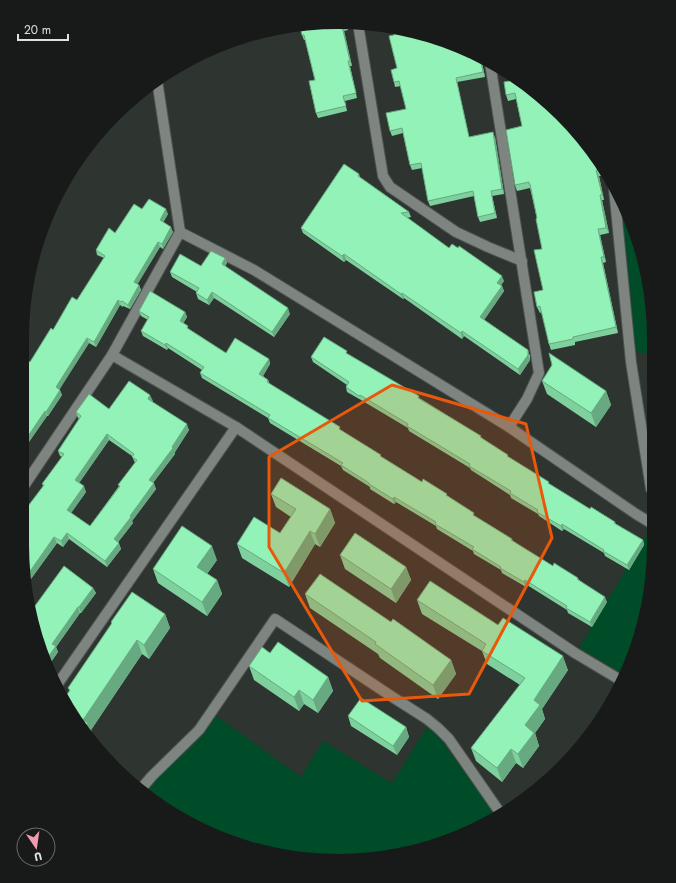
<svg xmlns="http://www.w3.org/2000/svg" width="676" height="883" font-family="Jost,sans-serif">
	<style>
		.green { fill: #004b28 }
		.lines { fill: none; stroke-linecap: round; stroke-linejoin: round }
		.minor-casing { stroke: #4e5250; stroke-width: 12 }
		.minor { stroke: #7e847f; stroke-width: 10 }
		.wall { fill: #7ed09d; fill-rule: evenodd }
		.shaded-wall { fill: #67a980 }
		.building { fill: #93f2b7; stroke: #67a980; fill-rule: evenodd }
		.marked { fill: #e8590c; fill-opacity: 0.2; stroke: #e8590c; stroke-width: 3; stroke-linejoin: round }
	</style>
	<rect width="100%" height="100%" fill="#2e3430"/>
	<g class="green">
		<path d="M 612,185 L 637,236 L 651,297 L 651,353 C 645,354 640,354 635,349 L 631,297 Z"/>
		<path d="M 650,529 L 651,530 L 651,586 L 630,666 L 625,675 L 579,648 Z"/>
		<path d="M 215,715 L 301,777 L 323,741 L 392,783 L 427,727 L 442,741 L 496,816 L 439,844 L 338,861 L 256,850 L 180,819 L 145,792 L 158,776 Z"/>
	</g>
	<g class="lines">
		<defs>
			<g id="minor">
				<path d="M 358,24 L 383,176 L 390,187 L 456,232 L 488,247 L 522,261"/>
				<path d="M 490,63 L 539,373 L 527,399 L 509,427"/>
				<path d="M 614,189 L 631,362 L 651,489"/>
				<path d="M 180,232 L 254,270 L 509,427 L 636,514 L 651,523"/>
				<path d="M 112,355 L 236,427"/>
				<path d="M 22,489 L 112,355 L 180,232 L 157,80"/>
				<path d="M 57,685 L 236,427 L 575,653 L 622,681"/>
				<path d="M 141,789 L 152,776 L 199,730 L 275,619 L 394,698 L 427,719 L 438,728 L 449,739 L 501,814"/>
			</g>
		</defs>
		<use href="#minor" class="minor-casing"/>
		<use href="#minor" class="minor"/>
	</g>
	<g class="wall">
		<path d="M 347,23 L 348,30 L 344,31 L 352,66 L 350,66 L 357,98 L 345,101 L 347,111 L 318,118 L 316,113 L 315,80 L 305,40 L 304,40 L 302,35 Z"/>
		<path d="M 481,58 L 485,77 L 457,82 L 469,137 L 495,137 L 504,194 L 492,196 L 497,218 L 480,222 L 478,217 L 474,196 L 430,206 L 428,201 L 422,168 L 412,170 L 410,165 L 403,133 L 392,136 L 390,131 L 406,109 L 401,86 L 395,87 L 394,82 L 397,68 Z"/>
		<path d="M 515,80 L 562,115 L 597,158 L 601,176 L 599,176 L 604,200 L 602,200 L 609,233 L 600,235 L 606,262 L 603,263 L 618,333 L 575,342 L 575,345 L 551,350 L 549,344 L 542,312 L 540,313 L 537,307 L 543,290 L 542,249 L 537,218 L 530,188 L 517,191 L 515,185 L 522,126 L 516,99 L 508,101 L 506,95 Z"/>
		<path d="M 359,174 L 360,177 L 409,212 L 411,217 L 407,218 L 449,248 L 504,281 L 501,285 L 502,286 L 504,291 L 484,320 L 530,355 L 530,360 L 520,375 L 464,336 L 462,339 L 404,298 L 403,299 L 346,260 L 344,262 L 303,233 L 301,228 Z"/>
		<path d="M 142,209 L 168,214 L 163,222 L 173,232 L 163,249 L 160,247 L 137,284 L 139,285 L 141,290 L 130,309 L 123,306 L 123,307 L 120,305 L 96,347 L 89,343 L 59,389 L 62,395 L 48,416 L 47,416 L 22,452 L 30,362 L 53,330 L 77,300 L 104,258 L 97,255 L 96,250 Z"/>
		<path d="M 225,258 L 227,263 L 225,266 L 290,314 L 274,337 L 214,298 L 209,305 L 198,299 L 196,293 L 197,292 L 172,277 L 170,272 L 201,266 Z"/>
		<path d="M 139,311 L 185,312 L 187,317 L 183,323 L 189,329 L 226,353 L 269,359 L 270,364 L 263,376 L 268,380 L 270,384 L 382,457 L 422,482 L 447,494 L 447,496 L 475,516 L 512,539 L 513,541 L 553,566 L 578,578 L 579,580 L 607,602 L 592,627 L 568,613 L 567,610 L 527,585 L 526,587 L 502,573 L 501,570 L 474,554 L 473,551 L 437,529 L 436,526 L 396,502 L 394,504 L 370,489 L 370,487 L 343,470 L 341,466 L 270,423 L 268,418 L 202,378 L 200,373 L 202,370 L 168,348 L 167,350 L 143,336 L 141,331 L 148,320 L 141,316 Z"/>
		<path d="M 348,354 L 481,436 L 482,439 L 550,485 L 590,509 L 615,522 L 616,524 L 643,540 L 644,545 L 629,570 L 605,556 L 604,553 L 564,529 L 562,531 L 539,516 L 538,514 L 511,498 L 510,495 L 471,470 L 470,468 L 409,431 L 408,428 L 361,400 L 347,392 L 346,387 L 347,385 L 313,362 L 311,357 Z"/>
		<path d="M 542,381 L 606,391 L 611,405 L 596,427 L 547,394 Z"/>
		<path d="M 153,401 L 152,402 L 189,430 L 175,452 L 175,454 L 153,483 L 156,489 L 132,521 L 133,523 L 118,542 L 121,549 L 107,567 L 69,539 L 63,547 L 57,543 L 28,583 L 27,581 L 22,545 L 43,486 L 42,484 L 62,457 L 60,456 L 58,451 L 79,419 L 78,418 L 76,412 L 109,409 ZM 109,440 L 132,456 L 135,463 L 118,485 L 119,486 L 90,526 L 71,513 L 86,492 L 79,483 Z"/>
		<path d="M 271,494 L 330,509 L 335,523 L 320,547 L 315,544 L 289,587 L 242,558 L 237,544 L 280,533 L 291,517 L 276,507 Z"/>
		<path d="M 340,555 L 406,567 L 411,580 L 396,603 L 345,569 Z"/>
		<path d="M 217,560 L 207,574 L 217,580 L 222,594 L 207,616 L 158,583 L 153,569 Z"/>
		<path d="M 93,588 L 96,593 L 81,613 L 80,613 L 56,647 L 58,652 L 49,665 L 33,627 L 34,614 L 32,610 Z"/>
		<path d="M 305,594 L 391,622 L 451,660 L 456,674 L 438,699 L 380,658 L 378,654 L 310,608 Z"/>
		<path d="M 417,600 L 568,670 L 542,709 L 545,719 L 535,733 L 539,746 L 523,768 L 516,763 L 502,782 L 476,761 L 471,748 L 520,685 L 487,664 L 482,651 L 422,614 Z"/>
		<path d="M 165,614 L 170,628 L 149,659 L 142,654 L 91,730 L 93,737 L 68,688 L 112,624 L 111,622 Z"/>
		<path d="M 270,653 L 328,677 L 333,691 L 318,713 L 304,704 L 299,711 L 254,680 L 249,666 Z"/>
		<path d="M 348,716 L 406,727 L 409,737 L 397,755 L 351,726 Z"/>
	</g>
	<g class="shaded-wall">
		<path d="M 342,26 L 344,31 L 352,66 L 350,61 Z"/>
		<path d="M 480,57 L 481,58 L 485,77 L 483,72 Z"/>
		<path d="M 348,61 L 350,66 L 357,98 L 356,93 Z"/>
		<path d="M 493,132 L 495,137 L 504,194 L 502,189 Z"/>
		<path d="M 596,157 L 597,158 L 601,176 L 599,170 Z"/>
		<path d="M 596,170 L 599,176 L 604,200 L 602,194 Z"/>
		<path d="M 491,191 L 492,196 L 497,218 L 495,213 Z"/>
		<path d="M 600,195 L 602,200 L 609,233 L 606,228 Z"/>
		<path d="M 166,209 L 168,214 L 162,225 L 160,220 Z"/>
		<path d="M 171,227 L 173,232 L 163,249 L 162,244 Z"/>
		<path d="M 598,229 L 600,235 L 606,262 L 604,257 Z"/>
		<path d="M 158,242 L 160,247 L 136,287 L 134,282 Z"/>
		<path d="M 344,254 L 346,260 L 344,262 L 342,256 Z"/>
		<path d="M 601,257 L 603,263 L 618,333 L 616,327 Z"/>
		<path d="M 225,258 L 227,263 L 224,269 L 222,264 Z"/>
		<path d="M 502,276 L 504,281 L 499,288 L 497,283 Z"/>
		<path d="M 139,285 L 141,290 L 130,309 L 128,305 Z"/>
		<path d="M 502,286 L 504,291 L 482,323 L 480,317 Z"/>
		<path d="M 212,292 L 214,298 L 209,305 L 207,300 Z"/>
		<path d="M 402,293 L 404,298 L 403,299 L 401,294 Z"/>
		<path d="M 118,300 L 120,305 L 96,347 L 94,342 Z"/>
		<path d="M 288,308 L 290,314 L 274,337 L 272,332 Z"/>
		<path d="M 185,312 L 187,317 L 182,326 L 180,321 Z"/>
		<path d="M 462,331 L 464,336 L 462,339 L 461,333 Z"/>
		<path d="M 87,338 L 89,343 L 58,392 L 56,387 Z"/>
		<path d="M 166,343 L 168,348 L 167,350 L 165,345 Z"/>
		<path d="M 528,350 L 530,360 L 520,375 L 518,369 Z"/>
		<path d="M 269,359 L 270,364 L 261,379 L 259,374 Z"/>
		<path d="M 60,390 L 62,395 L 48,416 L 46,412 Z"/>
		<path d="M 606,391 L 611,405 L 596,427 L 591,413 Z"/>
		<path d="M 150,395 L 153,401 L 150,405 L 148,399 Z"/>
		<path d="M 45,411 L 47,416 L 22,452 L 22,445 Z"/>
		<path d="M 187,424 L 189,430 L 175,452 L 175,454 L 151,485 L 149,480 L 172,447 Z"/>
		<path d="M 107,434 L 109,440 L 77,486 L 75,480 Z"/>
		<path d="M 154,483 L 156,489 L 132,521 L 133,523 L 116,545 L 114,539 L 130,516 Z"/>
		<path d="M 84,486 L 86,492 L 69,516 L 67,510 Z"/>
		<path d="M 394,497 L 396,502 L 394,504 L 393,499 Z"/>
		<path d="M 330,509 L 335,523 L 320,547 L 315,534 Z"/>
		<path d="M 562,524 L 564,529 L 562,531 L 561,526 Z"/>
		<path d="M 310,531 L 315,544 L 289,587 L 284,573 Z"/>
		<path d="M 67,533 L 69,539 L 63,547 L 61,541 Z"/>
		<path d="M 54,537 L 57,543 L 28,583 L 26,577 Z"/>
		<path d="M 643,540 L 644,545 L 629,570 L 627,565 Z"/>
		<path d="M 119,543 L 121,549 L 107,567 L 105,561 Z"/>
		<path d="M 212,546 L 217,560 L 202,581 L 197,567 Z"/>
		<path d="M 406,567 L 411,580 L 396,603 L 391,589 Z"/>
		<path d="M 217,580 L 222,594 L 207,616 L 202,602 Z"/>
		<path d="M 525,580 L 527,585 L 526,587 L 524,582 Z"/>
		<path d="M 93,588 L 96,593 L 81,613 L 79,607 Z"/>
		<path d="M 605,597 L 607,602 L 592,627 L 590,622 Z"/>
		<path d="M 78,607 L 80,613 L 56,647 L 58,652 L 49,665 L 46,660 L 52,644 Z"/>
		<path d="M 165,614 L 170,628 L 149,659 L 144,645 Z"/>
		<path d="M 137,640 L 142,654 L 91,730 L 93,737 L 92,739 L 84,729 L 83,720 Z"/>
		<path d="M 563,656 L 568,670 L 542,709 L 545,719 L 535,733 L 539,746 L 523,768 L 518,754 L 525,725 L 534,700 Z"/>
		<path d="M 451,660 L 456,674 L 438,699 L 433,685 Z"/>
		<path d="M 328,677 L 333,691 L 318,713 L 313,700 Z"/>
		<path d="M 299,690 L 304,704 L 299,711 L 294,697 Z"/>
		<path d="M 406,727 L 409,737 L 397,755 L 393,746 Z"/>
		<path d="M 511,749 L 516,763 L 502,782 L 497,768 Z"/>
	</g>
	<g class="building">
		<path d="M 338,22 L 346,23 L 347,26 L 342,26 L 350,61 L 348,61 L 356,93 L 343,96 L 346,106 L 316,113 L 309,81 L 315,80 L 304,35 L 302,35 L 300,26 Z"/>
		<path d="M 392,27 L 400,28 L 459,46 L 480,57 L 483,72 L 456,78 L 469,137 L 493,132 L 502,189 L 491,191 L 495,213 L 478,217 L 473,191 L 428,201 L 421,163 L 410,165 L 402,128 L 390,131 L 386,113 L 406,109 L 399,81 L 394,82 L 391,70 L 397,68 L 389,36 L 394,35 Z"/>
		<path d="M 515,76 L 562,115 L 596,157 L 599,170 L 596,170 L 602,194 L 600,195 L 606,228 L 598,229 L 604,257 L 601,257 L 616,327 L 573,337 L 573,339 L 549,344 L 540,306 L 537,307 L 534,292 L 543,290 L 534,250 L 542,249 L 536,219 L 537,218 L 530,184 L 529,184 L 529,182 L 515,185 L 506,130 L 522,126 L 515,93 L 506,95 L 504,82 L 515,80 Z"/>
		<path d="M 344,164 L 359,174 L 358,176 L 409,212 L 401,213 L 449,248 L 452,244 L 458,248 L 459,246 L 502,276 L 497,283 L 502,286 L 480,317 L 528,350 L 528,355 L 518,369 L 462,331 L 461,333 L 402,293 L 401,294 L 344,254 L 342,256 L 301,228 Z"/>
		<path d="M 149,199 L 166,209 L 160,220 L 171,227 L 162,244 L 158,242 L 134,282 L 139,285 L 128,305 L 122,301 L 121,302 L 118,300 L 94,342 L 87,338 L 56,387 L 60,390 L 46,412 L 45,411 L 22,445 L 23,369 L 28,361 L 30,362 L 51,328 L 53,330 L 72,297 L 77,300 L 105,256 L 96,250 L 109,228 L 115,233 L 134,204 L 142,209 Z"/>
		<path d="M 211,251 L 225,258 L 222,264 L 288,308 L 272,332 L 212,292 L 207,300 L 196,293 L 199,288 L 170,272 L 180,254 L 201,266 Z"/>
		<path d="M 150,291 L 185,312 L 180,321 L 188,326 L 187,328 L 226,353 L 235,338 L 269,359 L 259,374 L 268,380 L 267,382 L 340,427 L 339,429 L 381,455 L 380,456 L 422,482 L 423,479 L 447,494 L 446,495 L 474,513 L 473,515 L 512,539 L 511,540 L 553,566 L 554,563 L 578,578 L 577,579 L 605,597 L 590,622 L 566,608 L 567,606 L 525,580 L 524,582 L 500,568 L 501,567 L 472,549 L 474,547 L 435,524 L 436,522 L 394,497 L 393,499 L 369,484 L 369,483 L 341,465 L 343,463 L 268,418 L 270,415 L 200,373 L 204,367 L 166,343 L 165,345 L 141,331 L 149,317 L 139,311 Z"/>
		<path d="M 324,337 L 347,351 L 346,353 L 419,396 L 418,398 L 481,436 L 480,437 L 508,455 L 507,456 L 549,482 L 548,483 L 590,509 L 591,507 L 615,522 L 614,523 L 643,540 L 627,565 L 603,551 L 604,550 L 562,524 L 561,526 L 537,512 L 538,510 L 510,493 L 511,491 L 469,466 L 470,464 L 407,426 L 408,424 L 360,395 L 359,396 L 346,387 L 349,382 L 311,357 Z"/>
		<path d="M 549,353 L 606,391 L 591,413 L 542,381 L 552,365 Z"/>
		<path d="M 129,381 L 150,395 L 148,399 L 187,424 L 172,447 L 173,448 L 149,480 L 154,483 L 130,516 L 131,517 L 114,539 L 119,543 L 105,561 L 67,533 L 61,541 L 54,537 L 26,577 L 22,545 L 22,514 L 44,485 L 42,484 L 64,454 L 58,451 L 81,416 L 76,412 L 89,394 L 109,409 ZM 107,434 L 134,454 L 132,457 L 137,460 L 118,485 L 120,486 L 90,526 L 67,510 L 84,486 L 75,480 Z"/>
		<path d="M 281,478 L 330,509 L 315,534 L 310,531 L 284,573 L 237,544 L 254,517 L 280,533 L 296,509 L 271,494 Z"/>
		<path d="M 182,526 L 212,546 L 197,567 L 217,580 L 202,602 L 153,569 Z"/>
		<path d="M 355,533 L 406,567 L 391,589 L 340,555 Z"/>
		<path d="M 64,566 L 93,588 L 79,607 L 78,607 L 52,644 L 56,646 L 46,660 L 33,627 L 32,618 L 35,612 L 32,610 Z"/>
		<path d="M 320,574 L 391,622 L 393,619 L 451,660 L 433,685 L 375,644 L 376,642 L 305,594 Z"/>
		<path d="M 430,581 L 498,625 L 503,618 L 563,656 L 534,700 L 540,705 L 525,725 L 534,733 L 518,754 L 511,749 L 497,768 L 471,748 L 525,678 L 482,651 L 486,644 L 417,600 Z"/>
		<path d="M 132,592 L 165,614 L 144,645 L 137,640 L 83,720 L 88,723 L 84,729 L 64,703 L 63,700 L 70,690 L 68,688 L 112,623 L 111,622 Z"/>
		<path d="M 278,642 L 328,677 L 313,700 L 299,690 L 294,697 L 249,666 L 262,647 L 270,653 Z"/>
		<path d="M 361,698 L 406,727 L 393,746 L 348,716 Z"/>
	</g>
	<path class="marked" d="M 392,385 L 526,424 L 552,538 L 469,694 L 362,701 L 269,547 L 269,457 Z"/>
	<path d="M0 0H676V883H0ZM338 29H338A309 309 0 0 1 647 338V545A309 309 0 0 1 338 854H338A309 309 0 0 1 29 545V338A309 309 0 0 1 338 29Z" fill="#181a19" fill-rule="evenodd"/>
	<g transform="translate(36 847) rotate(167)"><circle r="19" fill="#181a19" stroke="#676a68"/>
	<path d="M0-3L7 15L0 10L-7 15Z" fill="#f29aad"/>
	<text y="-6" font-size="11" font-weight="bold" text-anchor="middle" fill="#dee1df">U</text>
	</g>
	<path d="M18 34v6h50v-6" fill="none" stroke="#dee1df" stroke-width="2"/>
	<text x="24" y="34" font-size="12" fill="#dee1df" stroke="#181a19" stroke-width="3" paint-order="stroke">20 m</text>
</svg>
